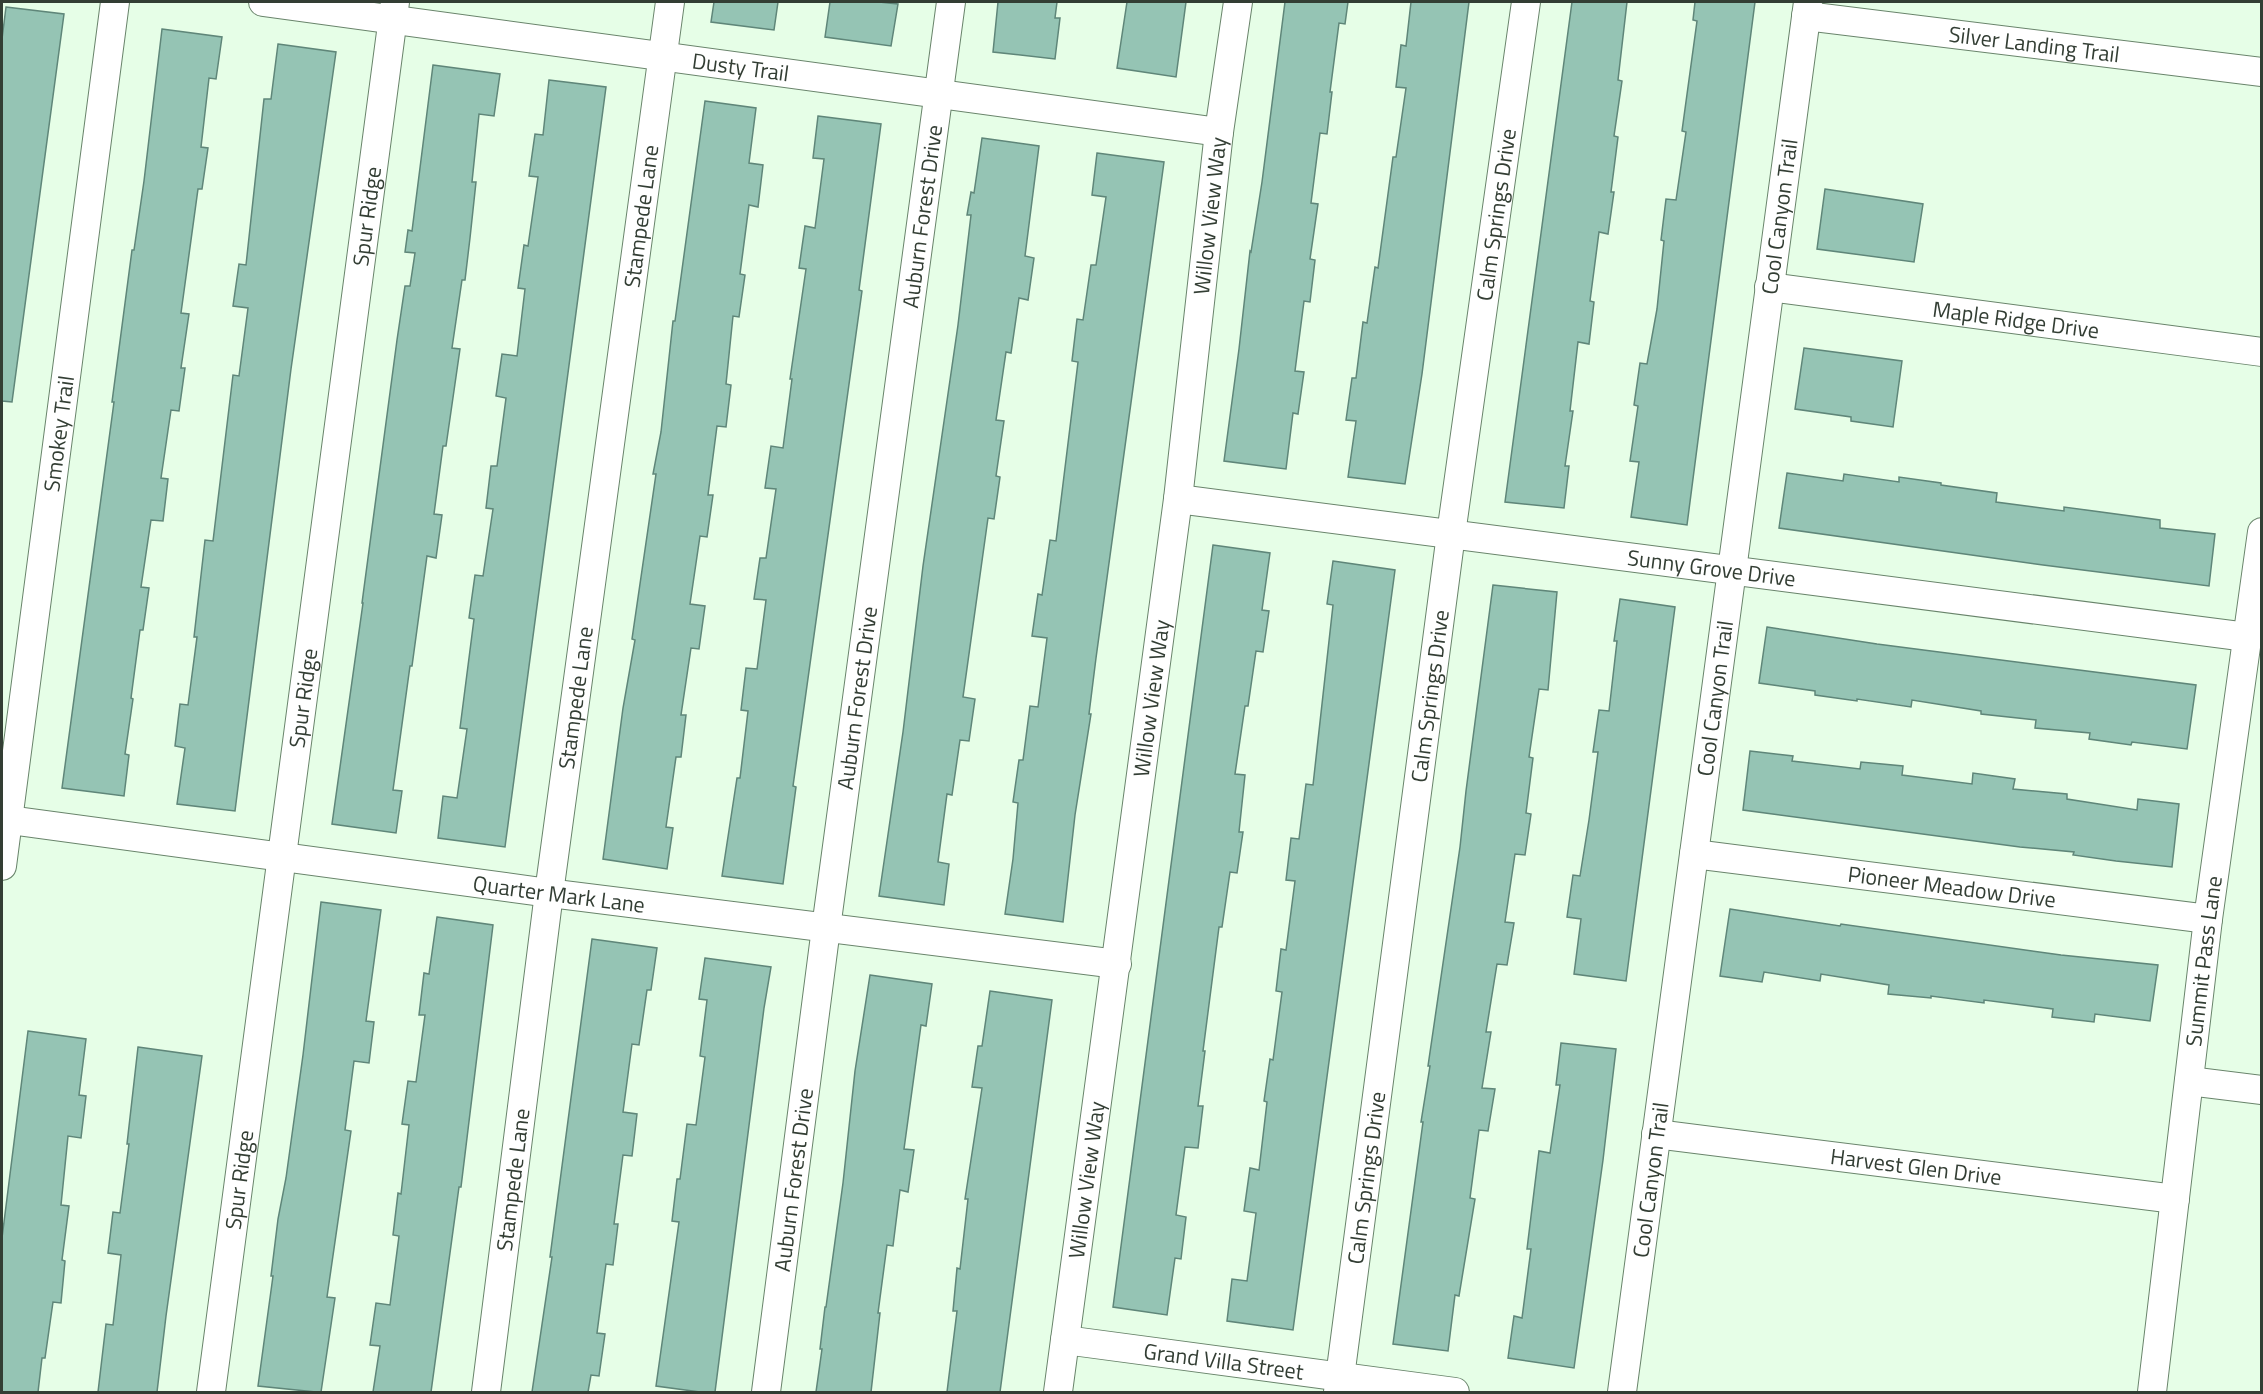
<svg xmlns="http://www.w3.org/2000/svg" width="2263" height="1394" font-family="'Titillium Web',sans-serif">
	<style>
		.building { fill: #95c4b4; stroke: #5f8679; stroke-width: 1.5 }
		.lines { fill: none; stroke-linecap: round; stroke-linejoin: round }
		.minor-casing { stroke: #69846b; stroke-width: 30 }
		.minor { stroke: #fff; stroke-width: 28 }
		.labels { text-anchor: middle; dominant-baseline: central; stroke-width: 5; stroke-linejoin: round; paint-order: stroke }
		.street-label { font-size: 22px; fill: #333e34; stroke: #fff }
	</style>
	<rect width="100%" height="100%" fill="#e6fee7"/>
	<g class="building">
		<path d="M 714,2 L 778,2 L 774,30 L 711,22 Z"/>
		<path d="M 830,2 L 879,2 L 898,4 L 891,46 L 825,37 Z"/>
		<path d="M 998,2 L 1057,2 L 1055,18 L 1060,18 L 1055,59 L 993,52 Z"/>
		<path d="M 1127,2 L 1186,2 L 1176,77 L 1117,68 Z"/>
		<path d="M 1285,2 L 1348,2 L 1345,24 L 1339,23 L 1330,92 L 1332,92 L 1327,134 L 1320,133 L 1311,203 L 1318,204 L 1310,259 L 1315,260 L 1310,302 L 1304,301 L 1295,371 L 1304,372 L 1298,414 L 1293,413 L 1286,469 L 1224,461 L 1239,349 L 1250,251 L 1251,252 L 1262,182 Z"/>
		<path d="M 1411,2 L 1469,2 L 1422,374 L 1405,484 L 1348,477 L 1356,421 L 1346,420 L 1352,378 L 1356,378 L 1363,322 L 1367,323 L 1375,267 L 1378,268 L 1393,157 L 1396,157 L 1406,88 L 1396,87 L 1401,45 L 1406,46 Z"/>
		<path d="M 1572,2 L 1627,2 L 1618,80 L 1622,81 L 1614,136 L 1618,137 L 1611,192 L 1614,192 L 1608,234 L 1599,232 L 1590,301 L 1594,302 L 1589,344 L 1578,342 L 1570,411 L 1573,411 L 1565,466 L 1569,466 L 1564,508 L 1505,502 Z"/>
		<path d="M 1695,2 L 1755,2 L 1687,525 L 1631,517 L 1639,462 L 1630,461 L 1638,406 L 1634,405 L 1640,363 L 1647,364 L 1657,309 L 1664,241 L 1661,240 L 1666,199 L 1676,200 L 1686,132 L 1682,131 L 1697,21 L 1693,20 Z"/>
		<path d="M 6,7 L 64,14 L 12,402 L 2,401 L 2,39 Z"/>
		<path d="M 162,29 L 222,37 L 216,79 L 209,78 L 201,147 L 208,148 L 202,189 L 198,189 L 181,313 L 189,314 L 181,368 L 185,368 L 179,411 L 171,410 L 161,478 L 168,479 L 163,521 L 151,520 L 141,587 L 149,588 L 143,630 L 140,630 L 131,698 L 133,699 L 125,754 L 129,755 L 124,796 L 62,788 L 114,402 L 112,402 L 132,250 L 134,250 L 144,181 Z"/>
		<path d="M 278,44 L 336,52 L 291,369 L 235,811 L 177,804 L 185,748 L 175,746 L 180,704 L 188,705 L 197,637 L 194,637 L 205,540 L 213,541 L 233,375 L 239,376 L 248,308 L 233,306 L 239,264 L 246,265 L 264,99 L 271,99 Z"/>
		<path d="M 433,65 L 500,74 L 494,116 L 479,114 L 472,182 L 476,182 L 470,238 L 465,280 L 462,280 L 452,348 L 460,349 L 446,446 L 443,446 L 434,514 L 442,515 L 436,558 L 427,556 L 412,666 L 410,666 L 393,790 L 402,791 L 396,833 L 332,824 L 363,603 L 362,603 L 397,340 L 405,286 L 410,286 L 415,253 L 405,252 L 408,230 L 412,231 Z"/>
		<path d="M 549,80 L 606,87 L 505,847 L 438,838 L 443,796 L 457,798 L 467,729 L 460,728 L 474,619 L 469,618 L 475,575 L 483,576 L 493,509 L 486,508 L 491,466 L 497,466 L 506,398 L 496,396 L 502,354 L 517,356 L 525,289 L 518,288 L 524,245 L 528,246 L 538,177 L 529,176 L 535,134 L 543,135 Z"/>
		<path d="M 705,101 L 756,108 L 749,163 L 763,165 L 758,207 L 749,205 L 740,274 L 745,275 L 739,317 L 733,316 L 726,384 L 731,385 L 726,427 L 717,426 L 708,495 L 713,495 L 707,537 L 700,536 L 690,604 L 705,606 L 699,649 L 691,648 L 681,715 L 686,715 L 681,757 L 676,757 L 666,827 L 673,828 L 667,869 L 603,859 L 623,708 L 635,640 L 632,639 L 656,474 L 653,474 L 661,432 L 673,321 L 675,321 Z"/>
		<path d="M 818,116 L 881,124 L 859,290 L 862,291 L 793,786 L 796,787 L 783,884 L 722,876 L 737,778 L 740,778 L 748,711 L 741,710 L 746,668 L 757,669 L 766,600 L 754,599 L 760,558 L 766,558 L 776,489 L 765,488 L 771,446 L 783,448 L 792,379 L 790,379 L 806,269 L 799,268 L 805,226 L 815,228 L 824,159 L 813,158 Z"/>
		<path d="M 982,138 L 1039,146 L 1025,256 L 1034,258 L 1028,300 L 1019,298 L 1011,353 L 1006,352 L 996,420 L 1004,421 L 996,476 L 1000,477 L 994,519 L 988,518 L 963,697 L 975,699 L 969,741 L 960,740 L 952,795 L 947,794 L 938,862 L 949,864 L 944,905 L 879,896 L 903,732 L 923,566 L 958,325 L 971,215 L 967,215 L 971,192 L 974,193 Z"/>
		<path d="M 1097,153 L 1164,162 L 1096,658 L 1089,714 L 1091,714 L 1075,815 L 1063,922 L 1005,914 L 1013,859 L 1018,803 L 1013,802 L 1019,760 L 1023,760 L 1030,706 L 1038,707 L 1047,638 L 1032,636 L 1038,594 L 1042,595 L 1050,540 L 1056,541 L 1078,362 L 1072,361 L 1077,319 L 1083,320 L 1091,265 L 1096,265 L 1106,197 L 1092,195 Z"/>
		<path d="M 1825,189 L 1923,204 L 1914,262 L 1817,249 Z"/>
		<path d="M 1804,348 L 1902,361 L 1893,427 L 1851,421 L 1851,417 L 1795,409 Z"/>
		<path d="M 1787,473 L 1843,481 L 1844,474 L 1899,482 L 1899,477 L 1941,483 L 1941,485 L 1997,493 L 1996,502 L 2064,511 L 2064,507 L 2160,520 L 2160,528 L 2215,534 L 2209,586 L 2043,565 L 1779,528 Z"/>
		<path d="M 1213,545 L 1270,553 L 1262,610 L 1269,611 L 1263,652 L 1256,651 L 1248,706 L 1245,706 L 1235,774 L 1245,775 L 1239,832 L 1243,832 L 1237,873 L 1230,872 L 1222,927 L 1219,927 L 1203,1051 L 1205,1051 L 1198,1106 L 1203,1106 L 1198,1148 L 1185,1147 L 1176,1215 L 1186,1217 L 1181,1259 L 1175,1258 L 1167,1315 L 1113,1307 Z"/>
		<path d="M 1333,561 L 1395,570 L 1293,1330 L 1227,1321 L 1232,1279 L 1247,1281 L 1256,1213 L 1244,1211 L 1250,1168 L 1259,1170 L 1267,1102 L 1264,1101 L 1270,1059 L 1273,1060 L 1282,992 L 1276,991 L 1281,949 L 1286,950 L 1295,881 L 1286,880 L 1291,838 L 1299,839 L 1306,784 L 1313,785 L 1333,605 L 1327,604 Z"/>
		<path d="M 1493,585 L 1557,592 L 1548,690 L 1539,689 L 1529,757 L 1533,758 L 1526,813 L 1531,814 L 1525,855 L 1515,854 L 1505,922 L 1514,923 L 1507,965 L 1497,964 L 1486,1032 L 1491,1032 L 1482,1088 L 1495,1089 L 1488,1131 L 1479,1130 L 1470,1198 L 1475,1199 L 1459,1296 L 1455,1295 L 1448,1351 L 1393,1344 L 1423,1122 L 1421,1122 L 1430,1066 L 1428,1066 L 1460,847 L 1466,791 Z"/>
		<path d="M 1620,599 L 1675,607 L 1626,981 L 1574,974 L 1581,919 L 1567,917 L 1573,875 L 1580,876 L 1589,820 L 1598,752 L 1593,752 L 1599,710 L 1609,711 L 1617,641 L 1614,641 Z"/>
		<path d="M 1767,627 L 1877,644 L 2196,685 L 2187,749 L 2132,742 L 2131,745 L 2089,739 L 2090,733 L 2035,728 L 2036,720 L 1981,714 L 1981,711 L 1912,700 L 1911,707 L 1857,699 L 1857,701 L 1815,695 L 1815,691 L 1759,683 Z"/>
		<path d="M 1750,751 L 1793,756 L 1792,761 L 1860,769 L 1861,762 L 1903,766 L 1902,775 L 1972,784 L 1973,773 L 2015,779 L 2013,789 L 2067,794 L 2067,799 L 2137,810 L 2138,799 L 2179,804 L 2172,867 L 2116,861 L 2073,855 L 2074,852 L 2020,847 L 1743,810 Z"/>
		<path d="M 321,902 L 381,910 L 366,1021 L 374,1022 L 369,1063 L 354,1061 L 345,1130 L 351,1131 L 327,1297 L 335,1298 L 321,1392 L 316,1392 L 258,1386 L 273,1276 L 271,1276 L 278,1219 L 286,1178 L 303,1055 Z"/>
		<path d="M 1730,909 L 1840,926 L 1841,924 L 2061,955 L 2158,965 L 2150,1021 L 2095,1014 L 2094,1022 L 2052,1017 L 2053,1009 L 1984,1000 L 1984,1003 L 1931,996 L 1931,998 L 1888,994 L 1889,985 L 1821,974 L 1820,981 L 1764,972 L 1762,982 L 1720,976 Z"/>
		<path d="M 437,917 L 493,925 L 461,1187 L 459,1187 L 431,1392 L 373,1392 L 380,1346 L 370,1345 L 376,1303 L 390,1305 L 399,1236 L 393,1235 L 398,1193 L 401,1194 L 409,1125 L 402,1124 L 408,1081 L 416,1082 L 425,1015 L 419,1015 L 424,973 L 429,974 Z"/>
		<path d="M 592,939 L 657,948 L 651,990 L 647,990 L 639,1045 L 632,1044 L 623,1112 L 637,1114 L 632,1156 L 623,1155 L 614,1224 L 618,1224 L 613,1265 L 606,1264 L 597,1333 L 605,1334 L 599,1376 L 591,1375 L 588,1392 L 532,1392 L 552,1257 L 550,1257 Z"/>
		<path d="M 705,958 L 771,967 L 764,1008 L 715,1392 L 700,1392 L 656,1386 L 679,1222 L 672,1221 L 677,1179 L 680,1179 L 687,1124 L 696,1125 L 705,1057 L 700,1056 L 707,1000 L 699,999 Z"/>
		<path d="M 870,975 L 932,984 L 926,1026 L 921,1025 L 904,1149 L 914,1150 L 908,1192 L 900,1190 L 893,1246 L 887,1245 L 878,1313 L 880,1313 L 871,1392 L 816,1392 L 822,1349 L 820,1349 L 825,1307 L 826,1307 L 843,1183 L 855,1071 Z"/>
		<path d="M 990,991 L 1052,1000 L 1000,1392 L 947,1392 L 957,1311 L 953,1311 L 957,1268 L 960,1269 L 968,1199 L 965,1199 L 982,1088 L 972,1087 L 978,1046 L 982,1046 Z"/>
		<path d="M 28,1031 L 86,1039 L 79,1095 L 86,1096 L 81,1138 L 68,1136 L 61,1205 L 69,1206 L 62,1260 L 65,1261 L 61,1303 L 53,1302 L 45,1358 L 42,1358 L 38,1392 L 2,1392 L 2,1238 Z"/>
		<path d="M 1561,1043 L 1616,1049 L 1603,1160 L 1574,1368 L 1508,1358 L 1514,1316 L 1522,1318 L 1531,1249 L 1527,1249 L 1539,1151 L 1550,1153 L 1560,1085 L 1556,1085 Z"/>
		<path d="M 138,1047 L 202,1056 L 166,1316 L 157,1392 L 98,1392 L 106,1324 L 113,1325 L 121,1255 L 108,1253 L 113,1212 L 120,1213 L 129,1144 L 127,1144 Z"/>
	</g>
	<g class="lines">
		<defs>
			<g id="minor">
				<path id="s1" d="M 263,2 L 1219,132"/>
				<path id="s2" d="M 1806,16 L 2262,72"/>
				<path id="s3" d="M 1769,287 L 2262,352"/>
				<path id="s4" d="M 1178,499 L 2247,637"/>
				<path id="s5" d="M 2,819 L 549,893 L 1117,964"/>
				<path id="s6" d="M 1694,854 L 2208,919"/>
				<path id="s7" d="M 2,866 L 115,2"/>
				<path d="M 2189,1081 L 2262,1090"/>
				<path id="s8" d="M 1656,1134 L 2175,1199"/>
				<path id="s9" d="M 1065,1340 L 1455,1392"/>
				<path id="s10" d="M 211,1392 L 395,2"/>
				<path id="s11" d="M 486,1392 L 549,893 L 670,2"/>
				<path id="s12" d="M 766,1392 L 826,928 L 951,2"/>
				<path id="s13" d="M 1058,1392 L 1178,499 L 1219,132 L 1238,2"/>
				<path id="s14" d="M 1338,1392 L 1451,534 L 1526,2"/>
				<path id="s15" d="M 1622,1392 L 1808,2"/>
				<path id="s16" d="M 2152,1392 L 2208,919 L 2262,532"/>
			</g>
		</defs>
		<use href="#minor" class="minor-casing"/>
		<use href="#minor" class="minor"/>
	</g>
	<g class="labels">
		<g class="street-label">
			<text stroke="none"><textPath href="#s2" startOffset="230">Silver Landing Trail</textPath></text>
			<text stroke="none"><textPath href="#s1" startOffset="482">Dusty Trail</textPath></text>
			<text stroke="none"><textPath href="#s10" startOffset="1186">Spur Ridge</textPath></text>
			<text stroke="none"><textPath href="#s11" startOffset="1186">Stampede Lane</textPath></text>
			<text stroke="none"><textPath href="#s12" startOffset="1186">Auburn Forest Drive</textPath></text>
			<text stroke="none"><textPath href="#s13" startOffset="1186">Willow View Way</textPath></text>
			<text stroke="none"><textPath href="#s14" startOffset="1188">Calm Springs Drive</textPath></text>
			<text stroke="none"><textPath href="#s15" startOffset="1186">Cool Canyon Trail</textPath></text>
			<text stroke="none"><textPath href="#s3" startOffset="249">Maple Ridge Drive</textPath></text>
			<text stroke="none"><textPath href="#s7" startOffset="436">Smokey Trail</textPath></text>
			<text stroke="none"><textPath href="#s4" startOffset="538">Sunny Grove Drive</textPath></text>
			<text stroke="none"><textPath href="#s10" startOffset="700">Spur Ridge</textPath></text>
			<text stroke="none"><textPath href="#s11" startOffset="700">Stampede Lane</textPath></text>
			<text stroke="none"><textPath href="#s12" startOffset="700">Auburn Forest Drive</textPath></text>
			<text stroke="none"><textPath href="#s13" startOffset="700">Willow View Way</textPath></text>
			<text stroke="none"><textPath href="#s14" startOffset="702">Calm Springs Drive</textPath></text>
			<text stroke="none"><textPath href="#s15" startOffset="700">Cool Canyon Trail</textPath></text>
			<text stroke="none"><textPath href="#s6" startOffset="260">Pioneer Meadow Drive</textPath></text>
			<text stroke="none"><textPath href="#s5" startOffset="562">Quarter Mark Lane</textPath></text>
			<text stroke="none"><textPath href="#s16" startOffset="434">Summit Pass Lane</textPath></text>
			<text stroke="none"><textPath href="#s8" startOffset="262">Harvest Glen Drive</textPath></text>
			<text stroke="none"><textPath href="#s10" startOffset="214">Spur Ridge</textPath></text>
			<text stroke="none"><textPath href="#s11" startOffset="214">Stampede Lane</textPath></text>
			<text stroke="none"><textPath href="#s12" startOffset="214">Auburn Forest Drive</textPath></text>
			<text stroke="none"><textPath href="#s13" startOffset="214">Willow View Way</textPath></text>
			<text stroke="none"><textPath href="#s14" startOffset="216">Calm Springs Drive</textPath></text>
			<text stroke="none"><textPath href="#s15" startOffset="214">Cool Canyon Trail</textPath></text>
			<text stroke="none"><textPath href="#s9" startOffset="160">Grand Villa Street</textPath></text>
		</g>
	</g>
	<rect width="2263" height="1394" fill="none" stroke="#333e34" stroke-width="6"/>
</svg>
